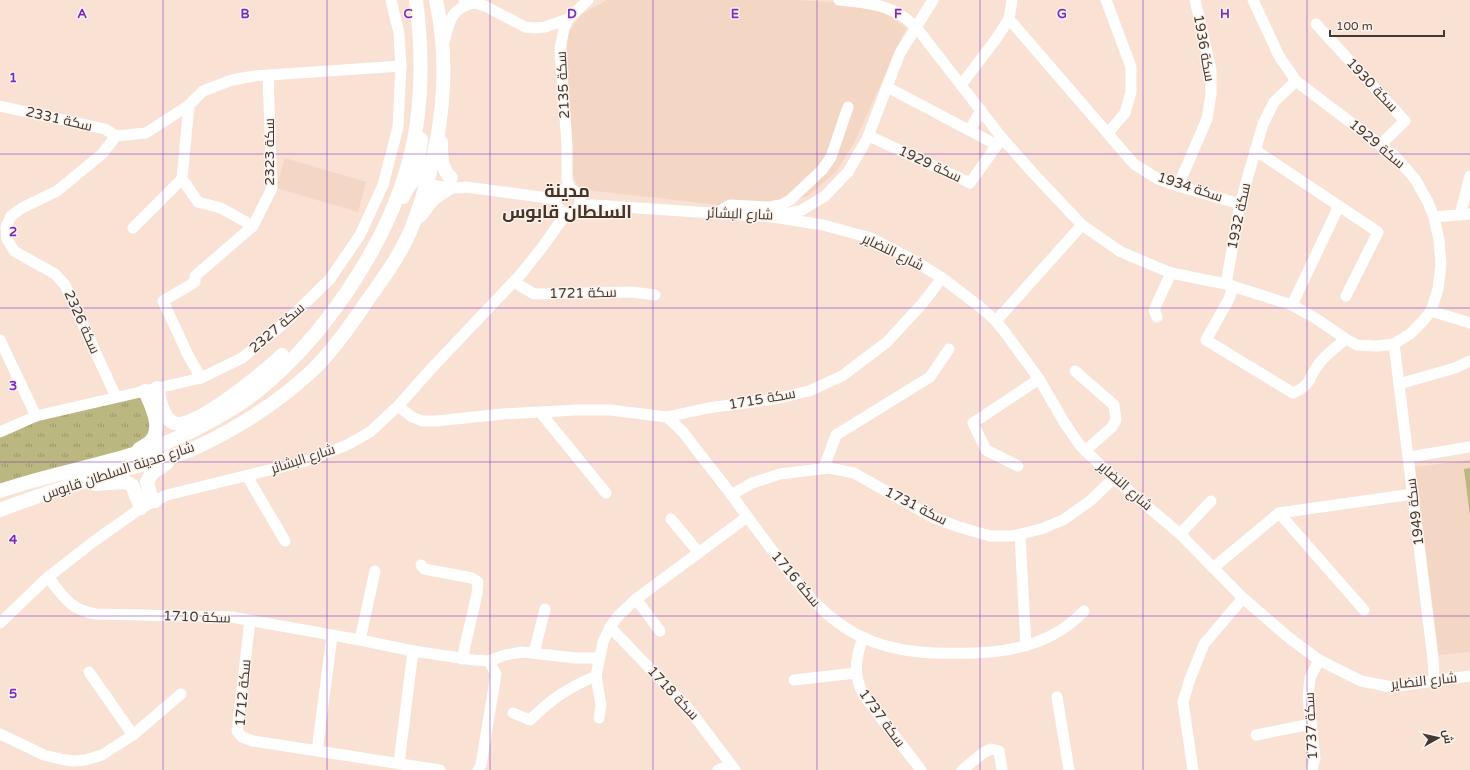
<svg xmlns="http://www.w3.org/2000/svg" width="1470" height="770" font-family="'Varela Round',Cairo,sans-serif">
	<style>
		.built { fill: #f4d6c4 }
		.grass { fill: url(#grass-tufts) }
		.park { fill: #bbb780 }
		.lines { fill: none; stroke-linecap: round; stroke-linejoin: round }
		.minor { stroke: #fff; stroke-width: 11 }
		.major { stroke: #fff; stroke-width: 14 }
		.grid { fill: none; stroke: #7b2cbf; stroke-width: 1; stroke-opacity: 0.55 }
		.labels { text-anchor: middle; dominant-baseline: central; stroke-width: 3; stroke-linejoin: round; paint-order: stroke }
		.street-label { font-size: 14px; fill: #433a34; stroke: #fcf2ec }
		.district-label { font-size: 18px; font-weight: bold; fill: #463429; stroke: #fcf2ec }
		.grid-label { font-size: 13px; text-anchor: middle; font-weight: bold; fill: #7b2cbf; stroke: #fcf2ec; stroke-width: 3; stroke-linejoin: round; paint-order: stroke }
	</style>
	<defs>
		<pattern id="grass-tufts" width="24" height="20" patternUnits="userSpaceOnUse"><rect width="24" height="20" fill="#bbb780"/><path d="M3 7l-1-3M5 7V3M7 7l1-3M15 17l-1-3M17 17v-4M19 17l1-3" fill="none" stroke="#9a966a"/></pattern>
	</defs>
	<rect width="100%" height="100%" fill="#f9e1d4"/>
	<g class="built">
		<path d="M 607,0 L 792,0 L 833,2 L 851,5 L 886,14 L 906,28 L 855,141 L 836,172 L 809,195 L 779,207 L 744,208 L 579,189 L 570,168 L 567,34 L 582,14 Z"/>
		<path d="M 285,158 L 366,182 L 358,212 L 276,188 Z"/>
		<path d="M 1470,460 L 1470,652 L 1439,655 L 1415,467 Z"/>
	</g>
	<path class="grass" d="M 145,392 L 155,432 L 140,447 L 11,486 L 0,483 L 0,433 L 36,417 Z"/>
	<path class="park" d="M 1470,468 L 1470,516 L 1464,469 Z"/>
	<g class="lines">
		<g class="minor">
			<path d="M 464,0 L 485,6 L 525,27 L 534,28 L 545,27 L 568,19"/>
			<path d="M 839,0 C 871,4 891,3 916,27 L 1002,138 L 1033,173 L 1082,225 L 1121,252 L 1171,273 L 1226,284 L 1292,305 L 1318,320 L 1346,339 L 1357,345 L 1377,346 L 1394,344 L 1410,334 L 1422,322 L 1431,311 L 1438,289 L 1441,265 L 1439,240 L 1434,217 L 1428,202 L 1415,179 L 1395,156 L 1296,81 L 1279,56 L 1253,0"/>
			<path d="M 1106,0 L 1131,67 L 1131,92 L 1125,113 L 1108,133"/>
			<path d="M 1009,19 L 1134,164 L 1158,179 L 1178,186 L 1240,204"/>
			<path d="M 1316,24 L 1405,121 L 1380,145"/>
			<path d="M 444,42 C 449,22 451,8 474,3"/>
			<path d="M 961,85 L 996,39 L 1009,19 L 1012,0"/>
			<path d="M 887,87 L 997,145"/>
			<path d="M 189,105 L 182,179 L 198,202 L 221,208 L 253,226"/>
			<path d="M 0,106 L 105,129 L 116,136"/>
			<path d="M 970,130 L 981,110"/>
			<path d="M 116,136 L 146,133 L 189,105 L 203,91 L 232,80 L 254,76 L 401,66"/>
			<path d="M 869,136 L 970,183 L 1002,138"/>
			<path d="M 1255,150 L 1378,232 L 1346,296"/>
			<path d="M 427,184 C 440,186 452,190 466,187 L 556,199"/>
			<path d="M 1178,186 L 1207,119 L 1211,94 L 1211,70 L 1195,0"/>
			<circle cx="568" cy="201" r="12"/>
			<path d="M 571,190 L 567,180 L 567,145 L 560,49 L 564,29 L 568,19 L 588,0"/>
			<path d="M 579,206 L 593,205 L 773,217 L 802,210 L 825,196 L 848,172 L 867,139 L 900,53 L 933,0"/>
			<path d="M 716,213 L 730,205 L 769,207 L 781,205 L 790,200 L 822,170 L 831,157 L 848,107"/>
			<path d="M 1460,215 L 1470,176"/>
			<path d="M 773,217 L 823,225 L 871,238 L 915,261 L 942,278 L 979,306 L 996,321 L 1007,335 L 1039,379 L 1064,422 L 1079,444 L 1090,455 L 1114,478 L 1180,534 L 1243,598 L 1288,637 L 1319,660 L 1361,681 L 1391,687 L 1470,676"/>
			<path d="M 1434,217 L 1470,214"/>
			<path d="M 133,228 L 182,179"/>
			<path d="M 514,282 L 534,294 L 632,292 L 655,295"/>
			<path d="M 1226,284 L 1240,204 L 1263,124 L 1274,102 L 1296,81"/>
			<path d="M 1233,286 L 1229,299 L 1206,340 L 1293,393 C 1311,385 1308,379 1318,365 C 1325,355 1336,347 1346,339"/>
			<path d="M 1292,305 L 1339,206"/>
			<path d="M 1431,311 L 1470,323"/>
			<path d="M 1157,317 L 1154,310 L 1171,273"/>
			<path d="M 996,321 L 1082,225"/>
			<path d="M 0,340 L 36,416"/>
			<path d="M 1394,344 L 1433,659 L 1434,680"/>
			<path d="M 1075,371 L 1114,405 L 1116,420 L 1112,427 L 1085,451"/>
			<path d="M 201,378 L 188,355 L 163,301 L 195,282 L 195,276 L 253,226 L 272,188 L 268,75"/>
			<path d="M 1399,384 L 1455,368 L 1470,361"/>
			<path d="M 116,397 L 65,285 L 55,274 L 14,251 L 7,239 L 6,227 L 11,216 L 22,208 L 57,191 L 102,154 L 116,136"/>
			<path d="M 398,406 L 412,417 L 422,421 L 436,421 L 503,414 L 576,410 L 610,410 L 667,417 L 708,408 L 775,399 L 809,391 L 842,376 L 887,342 L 922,304 L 942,278"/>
			<path d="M 540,412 L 606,493"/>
			<path d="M 667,417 L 683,432 C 699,454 717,475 733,497 C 747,516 761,536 776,555 C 800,587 825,620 862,637 C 897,654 937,654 975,653 C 1017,651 1055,642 1084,611"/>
			<path d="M 0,432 L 36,416 L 201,378 L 242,358 L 288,320 L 330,279 L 360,235 L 383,185 L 398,127 L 401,66 L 399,33 L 391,0"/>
			<path d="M 1409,457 L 1470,447"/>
			<path d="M 1018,466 L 986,450 L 973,423 L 1039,379"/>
			<path d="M 824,468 L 836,435 L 930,377 L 949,349"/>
			<path d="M 247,476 L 285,541"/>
			<path d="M 731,495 L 752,483 L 780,474 L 829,468 L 854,473 L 932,517 L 959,527 L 990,536 L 1012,536 L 1041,529 L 1063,520 L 1090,501 L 1114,478"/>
			<path d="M 1279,513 L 1364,610"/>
			<path d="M 671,519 L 699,553"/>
			<path d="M 1180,534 L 1211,501"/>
			<path d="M 1020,535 L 1026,646"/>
			<path d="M 421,565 L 424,569 L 472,578 L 478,582 L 477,594 L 462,659"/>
			<path d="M 1213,568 L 1279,513 L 1413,494"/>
			<path d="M 48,577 C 64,597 69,609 96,614 L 231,617 L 360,640 L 413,651 L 474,660 L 489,661 L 505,655 L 522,652 L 575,658 L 599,658"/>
			<path d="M 636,599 L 660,631"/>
			<path d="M 250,621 L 237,731 L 242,737 L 253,741 L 440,770"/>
			<path d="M 0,623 L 48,577 L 93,542 L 141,508 L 167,495 L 306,461 L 347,445 L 370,432 L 398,406 L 430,370 L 521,274 L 544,245 L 558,225 L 563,219 L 570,213"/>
			<path d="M 610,627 L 689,709 L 735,770"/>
			<path d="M 863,637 C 855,660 853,675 864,696 L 921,770"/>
			<path d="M 360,640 L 375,571"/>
			<path d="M 534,653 L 545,609"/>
			<path d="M 89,672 L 133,735"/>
			<path d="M 794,680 L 856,673"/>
			<path d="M 1057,697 L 1069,770"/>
			<path d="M 513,713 L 530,720 C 550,700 569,687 596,676"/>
			<path d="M 599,718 L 601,705 L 596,676 L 603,642 L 610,627 L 618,616 L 636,599 L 747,517"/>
			<path d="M 0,734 L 44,755 L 60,759 L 73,761 L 85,760 L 102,755 L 133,735 L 181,694"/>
			<path d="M 1256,735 L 1311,724"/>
			<path d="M 317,751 L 332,636"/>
			<path d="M 399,763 L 413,651"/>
			<path d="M 478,770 L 481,765 L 496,674 L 489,661"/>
			<path d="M 718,770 L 731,765"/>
			<path d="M 962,770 L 983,753 L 991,749 L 999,751 L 1002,770"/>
			<path d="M 1193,770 L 1183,702 L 1190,679 L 1204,644 L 1243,598"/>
			<path d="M 1312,770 L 1315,758 L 1308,697 L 1310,678 L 1319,660"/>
		</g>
		<g class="major">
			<path d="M 421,139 C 420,153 414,172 426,182"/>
			<path d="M 441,142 C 441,155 441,169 451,178"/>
			<path d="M 403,197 C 408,184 416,176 430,173"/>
			<path d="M 420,216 L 433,199 L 449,188"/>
			<path d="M 157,388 C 160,399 162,418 174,423 C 193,432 267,369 282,355"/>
			<path d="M 139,449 C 142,447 147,445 150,442 C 164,429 151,405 145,391"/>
			<path d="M 95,484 L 126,482 L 132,485 L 141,508"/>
			<path d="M 0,491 C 63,469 130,462 190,432 C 212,421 235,409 255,393 C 322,340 385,248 408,165 C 423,112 423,54 416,0"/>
			<path d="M 155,501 L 150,494 L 147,482 L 152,473 L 167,463"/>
			<path d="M 0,510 C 35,496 75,484 111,473 C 139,465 168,460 195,448 C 238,428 279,402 314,369 C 335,348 351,325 367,301 C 381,281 396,262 406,240 C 412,229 416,217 420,205 C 442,140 451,68 436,0"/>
		</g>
	</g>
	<path class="grid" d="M 163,0 L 163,770M 327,0 L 327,770M 490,0 L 490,770M 653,0 L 653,770M 817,0 L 817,770M 980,0 L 980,770M 1143,0 L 1143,770M 1307,0 L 1307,770M 0,154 L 1470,154M 0,308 L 1470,308M 0,462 L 1470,462M 0,616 L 1470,616"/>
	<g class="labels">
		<g class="street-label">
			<text transform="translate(1204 48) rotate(80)">سكة 1936</text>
			<text transform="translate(563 85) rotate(-93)">سكة 2135</text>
			<text transform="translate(1372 85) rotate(47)">سكة 1930</text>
			<text transform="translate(59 119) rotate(13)">سكة 2331</text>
			<text transform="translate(1377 144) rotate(40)">سكة 1929</text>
			<text transform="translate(269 152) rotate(-90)">سكة 2323</text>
			<text transform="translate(930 164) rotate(25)">سكة 1929</text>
			<text transform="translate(1190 187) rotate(18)">سكة 1934</text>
			<text transform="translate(740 214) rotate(2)">شارع البشائر</text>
			<text transform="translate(1239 216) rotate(-78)">سكة 1932</text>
			<text transform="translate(893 252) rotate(26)">شارع النضاير</text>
			<text transform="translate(583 293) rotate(-1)">سكة 1721</text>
			<text transform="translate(82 322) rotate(66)">سكة 2326</text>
			<text transform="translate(277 328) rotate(-41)">سكة 2327</text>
			<text transform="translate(762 399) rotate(-10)">سكة 1715</text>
			<text transform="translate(303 459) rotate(-18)">شارع البشائر</text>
			<text transform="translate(118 471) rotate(-18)">شارع مدينة السلطان قابوس</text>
			<text transform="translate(1125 486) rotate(41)">شارع النضاير</text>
			<text transform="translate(916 506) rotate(27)">سكة 1731</text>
			<text transform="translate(1415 512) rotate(-97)">سكة 1949</text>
			<text transform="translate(796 579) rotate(50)">سكة 1716</text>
			<text transform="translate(197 617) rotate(2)">سكة 1710</text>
			<text transform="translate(1424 681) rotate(-6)">شارع النضاير</text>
			<text transform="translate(243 693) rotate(-85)">سكة 1712</text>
			<text transform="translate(673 693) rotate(47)">سكة 1718</text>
			<text transform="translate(882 718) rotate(54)">سكة 1737</text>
			<text transform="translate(1311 726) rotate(-93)">سكة 1737</text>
		</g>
		<g class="district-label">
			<text x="567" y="191">مدينة<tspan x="567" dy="21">السلطان قابوس</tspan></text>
		</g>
	</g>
	<g class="grid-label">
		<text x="82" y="18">A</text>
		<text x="245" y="18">B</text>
		<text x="408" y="18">C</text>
		<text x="572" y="18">D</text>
		<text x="735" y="18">E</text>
		<text x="898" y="18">F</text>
		<text x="1062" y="18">G</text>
		<text x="1225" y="18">H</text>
		<text x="13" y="82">1</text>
		<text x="13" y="236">2</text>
		<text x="13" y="390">3</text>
		<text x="13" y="544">4</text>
		<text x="13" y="698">5</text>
	</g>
	<g transform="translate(1438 738) rotate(82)" stroke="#fcf2ec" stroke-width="3" paint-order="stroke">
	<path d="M0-3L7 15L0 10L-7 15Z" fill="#433a34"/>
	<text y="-6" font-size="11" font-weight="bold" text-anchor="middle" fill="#433a34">ش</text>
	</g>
	<path d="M1330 30v6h114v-6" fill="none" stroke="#433a34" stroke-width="2"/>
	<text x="1336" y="30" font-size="12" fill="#433a34" stroke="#fcf2ec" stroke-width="3" paint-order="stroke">100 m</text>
</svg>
